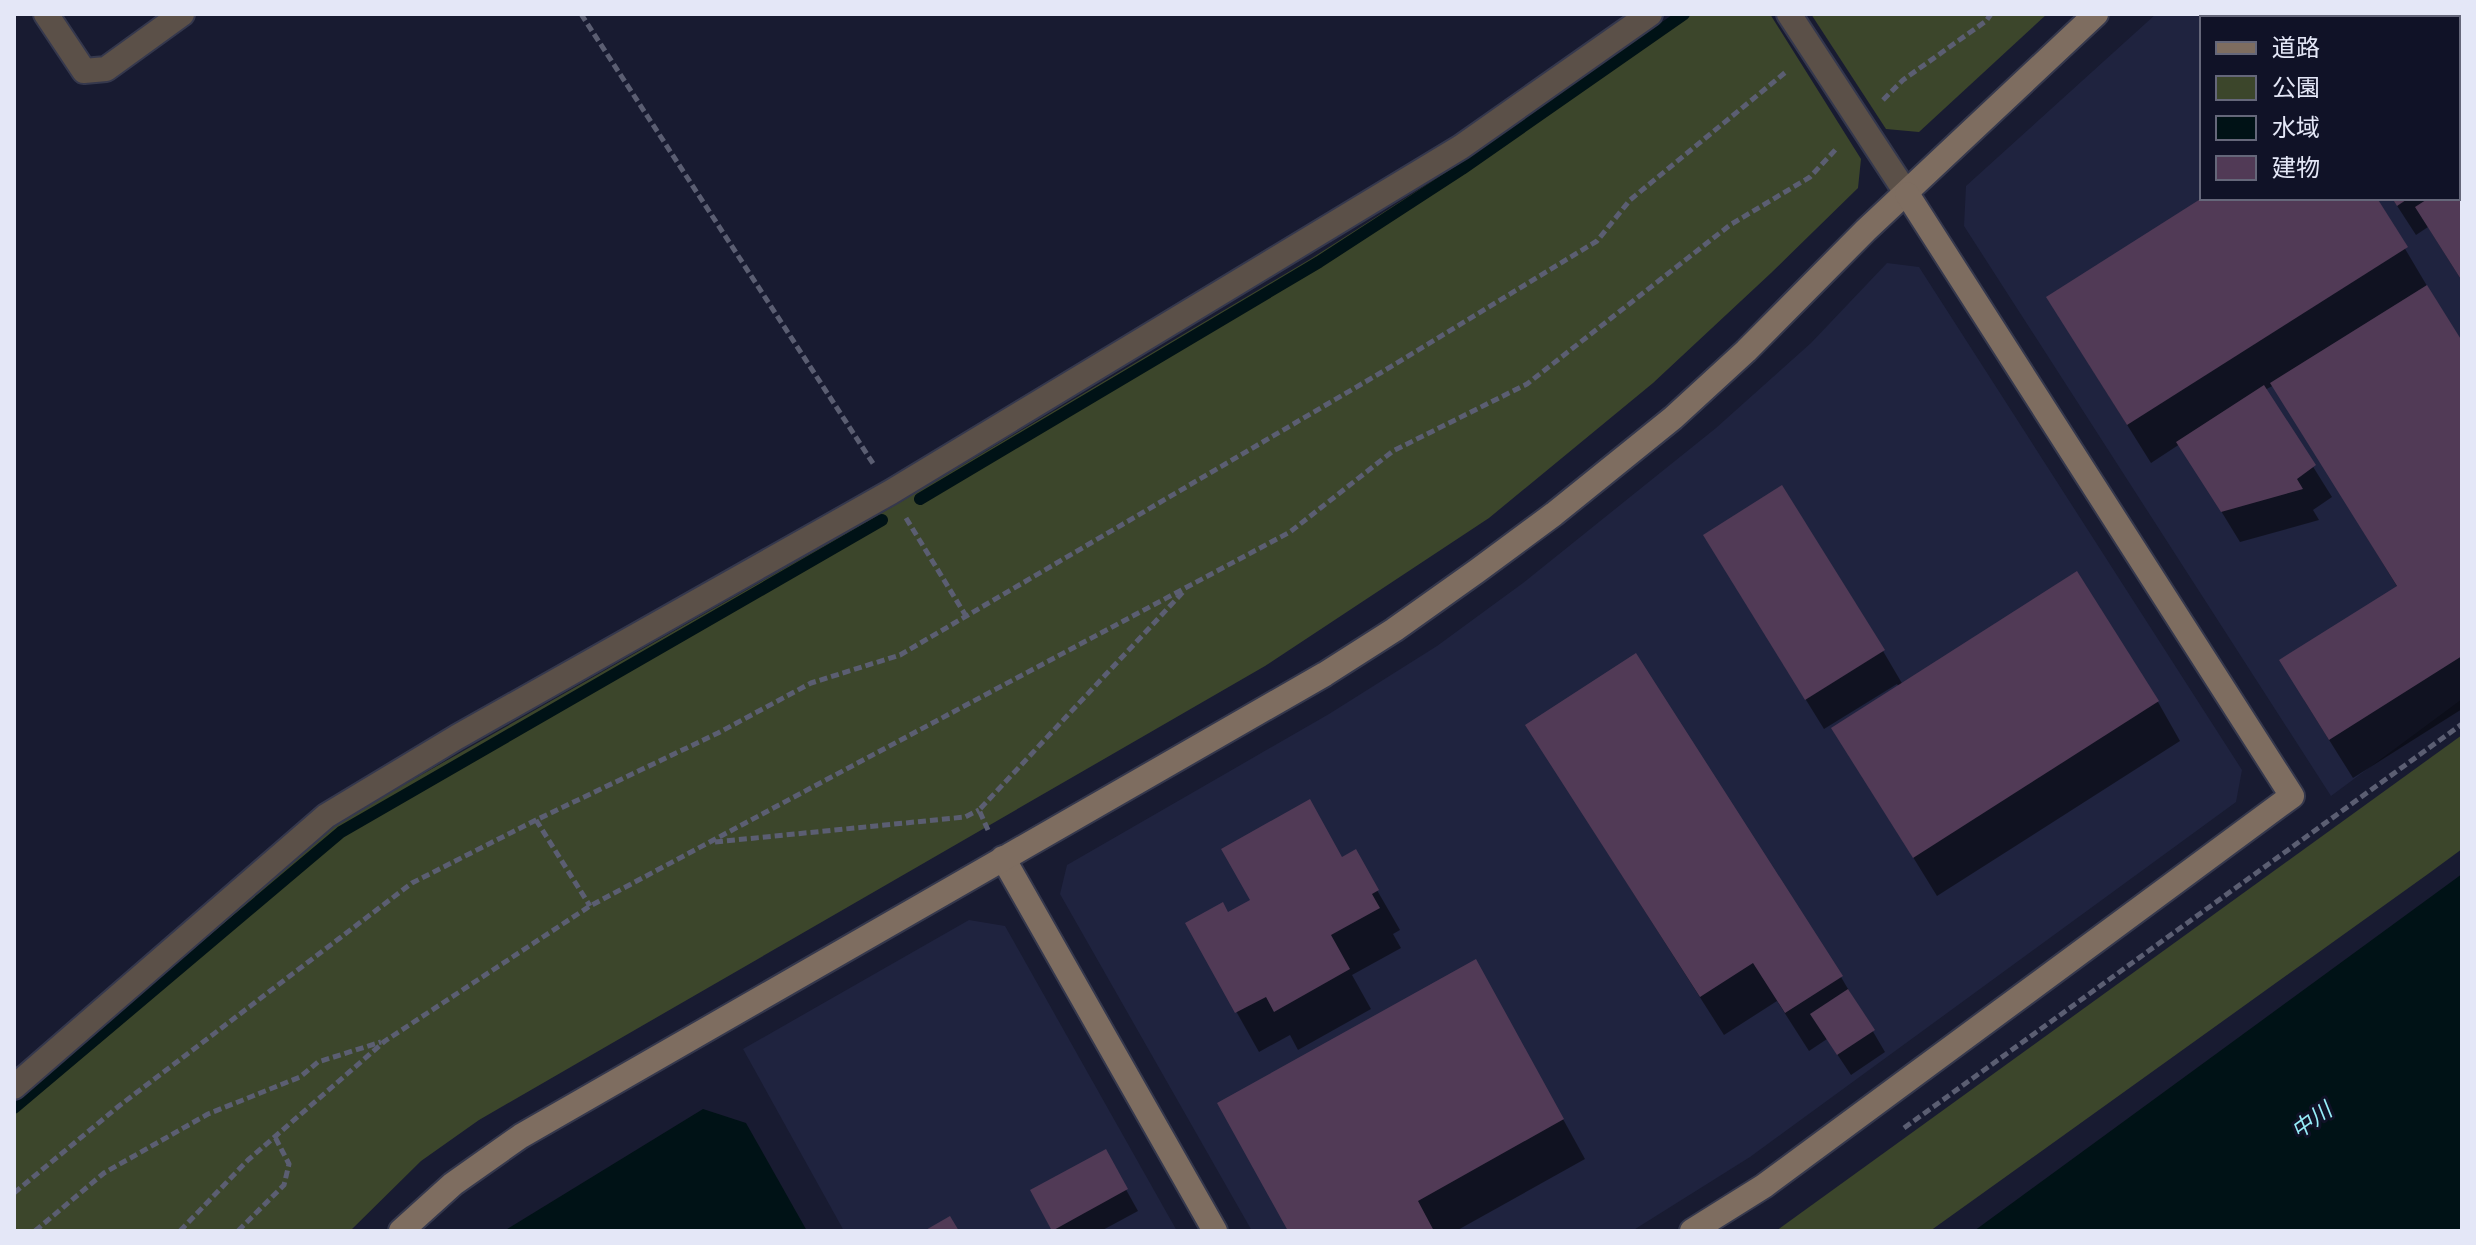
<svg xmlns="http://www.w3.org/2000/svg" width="2476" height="1245" font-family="'Archivo Narrow','Noto Sans JP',sans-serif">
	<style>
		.built { fill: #1f233f; fill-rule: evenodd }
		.green { fill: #3c462b }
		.water { fill: #001216 }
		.shadow { fill: #0007 }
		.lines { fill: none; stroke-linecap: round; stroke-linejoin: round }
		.stream { stroke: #001216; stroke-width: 12 }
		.building { fill: #513a56 }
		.street-casing { stroke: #35384d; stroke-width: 28 }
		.secondary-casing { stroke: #35384d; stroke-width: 28 }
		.path { stroke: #5b5e72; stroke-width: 5; stroke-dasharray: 8 4; stroke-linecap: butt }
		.street { stroke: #5b5048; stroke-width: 24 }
		.secondary { stroke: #7e6d60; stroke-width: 24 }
		.labels { text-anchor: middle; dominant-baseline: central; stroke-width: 6; stroke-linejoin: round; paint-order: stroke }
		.water-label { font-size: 22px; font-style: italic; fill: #97eefa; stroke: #101227 }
	</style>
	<rect width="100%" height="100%" fill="#181b31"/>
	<g class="built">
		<path d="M 2156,14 L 2462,14 L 2462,699 L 2331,796 L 1964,226 L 1966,186 ZM 2202,18 L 2458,18 L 2458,198 L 2202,198 Z"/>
		<path d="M 1887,263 L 1919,267 L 2242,770 L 2236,802 L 1750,1157 L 1632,1231 L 1252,1231 L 1060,894 L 1067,865 L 1329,714 L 1437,646 L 1523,583 L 1716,428 L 1811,343 Z"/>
		<path d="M 969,920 L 1005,926 L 1177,1231 L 844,1231 L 743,1049 Z"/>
	</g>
	<g class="green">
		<path d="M 1679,14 L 1770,14 L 1861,159 L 1858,188 L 1771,273 L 1653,383 L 1489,518 L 1265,666 L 479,1120 L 421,1161 L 350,1231 L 14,1231 L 14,1101 L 335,824 L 880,514 L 1312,258 L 1456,166 Z"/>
		<path d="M 1811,14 L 2047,14 L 1919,132 L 1886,129 Z"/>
		<path d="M 2462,735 L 2462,849 L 2428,874 L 1930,1231 L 1776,1231 Z"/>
	</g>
	<g class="water">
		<path d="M 2462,874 L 2462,1231 L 1974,1231 Z"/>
		<path d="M 703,1109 L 746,1123 L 807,1231 L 504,1231 Z"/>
	</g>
	<g class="shadow">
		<path d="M 2458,48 L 2462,55 L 2462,281 L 2428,227 L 2416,235 L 2392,198 L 2458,198 Z"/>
		<path d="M 2206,198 L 2375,198 L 2462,345 L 2462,709 L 2353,778 L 2304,700 L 2398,588 L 2274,385 L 2265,390 L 2332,497 L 2313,510 L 2319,520 L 2240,542 L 2180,444 L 2151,463 L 2072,337 Z"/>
		<path d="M 1723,566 L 1883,651 L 1903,685 L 2158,702 L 2180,741 L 1937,896 L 1834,729 L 1899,687 L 1897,684 L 1824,729 Z"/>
		<path d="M 1551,764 L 1841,977 L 1885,1052 L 1851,1075 L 1827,1039 L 1809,1051 L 1777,1001 L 1724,1035 Z"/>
		<path d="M 1355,852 L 1400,930 L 1393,934 L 1401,948 L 1352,975 L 1371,1009 L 1298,1050 L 1290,1035 L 1259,1052 L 1187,924 L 1228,915 Z"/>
		<path d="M 1498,1001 L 1585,1159 L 1456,1231 L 1290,1231 Z"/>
		<path d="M 1105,1152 L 1138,1211 L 1101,1231 L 1055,1231 L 1032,1191 Z"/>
	</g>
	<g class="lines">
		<g class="stream">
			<path d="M 920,499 L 1319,262 L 1462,169 L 1684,14"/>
			<path d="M 14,1108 L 341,832 L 882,520"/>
		</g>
	</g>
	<g class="building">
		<path d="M 2278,14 L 2433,14 L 2426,18 L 2280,18 Z"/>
		<path d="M 2458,45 L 2462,51 L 2462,164 L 2458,167 Z"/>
		<path d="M 2462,176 L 2462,281 L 2415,207 L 2429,198 L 2458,198 L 2458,179 Z"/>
		<path d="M 2202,198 L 2377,198 L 2408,247 L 2127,425 L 2046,297 Z"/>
		<path d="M 2392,198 L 2409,198 L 2397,206 Z"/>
		<path d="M 2427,285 L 2462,341 L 2462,656 L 2329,740 L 2279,660 L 2397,586 L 2270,383 Z"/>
		<path d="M 2264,385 L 2316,465 L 2297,479 L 2303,489 L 2221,512 L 2176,442 Z"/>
		<path d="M 1782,485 L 1885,650 L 1805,700 L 1703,535 Z"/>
		<path d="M 2077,571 L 2159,701 L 1913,858 L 1831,728 Z"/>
		<path d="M 1636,653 L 1843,976 L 1785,1013 L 1753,963 L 1700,997 L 1525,725 Z"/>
		<path d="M 1310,799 L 1342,857 L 1356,849 L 1379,890 L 1372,894 L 1380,908 L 1331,935 L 1350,969 L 1274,1012 L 1266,997 L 1235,1013 L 1185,923 L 1223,902 L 1228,912 L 1250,900 L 1221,849 Z"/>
		<path d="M 1476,959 L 1564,1119 L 1418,1201 L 1434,1231 L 1288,1231 L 1217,1103 Z"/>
		<path d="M 1848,989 L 1875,1030 L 1837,1055 L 1810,1014 Z"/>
		<path d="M 1106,1149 L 1128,1189 L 1052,1231 L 1030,1190 Z"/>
		<path d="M 950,1216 L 959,1231 L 924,1231 Z"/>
	</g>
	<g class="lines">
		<defs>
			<g id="street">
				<path d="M 46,14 L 84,71 L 106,69 L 182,14"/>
				<path d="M 1789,14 L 1907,194"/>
				<path d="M 14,1087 L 326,816 L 457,737 L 891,492 L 1461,147 L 1650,14"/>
			</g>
			<g id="secondary">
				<path d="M 1003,858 L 1215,1231"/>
				<path d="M 401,1231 L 453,1184 L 521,1136 L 1325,674 L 1394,630 L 1477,571 L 1554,514 L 1673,418 L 1746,351 L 1866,230 L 2096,14"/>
				<path d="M 1692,1231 L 1764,1186 L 2292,796 L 1907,194"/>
			</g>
		</defs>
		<use href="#street" class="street-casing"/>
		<use href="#secondary" class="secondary-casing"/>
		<g class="path">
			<path d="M 581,14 L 874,465"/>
			<path d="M 1883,100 L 1903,80 L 1986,21 L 1991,14"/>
			<path d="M 906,518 L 966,616"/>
			<path d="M 536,820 L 590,906"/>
			<path d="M 988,830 L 979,810 L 1184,591"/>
			<path d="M 715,842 L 965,817 L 979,810"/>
			<path d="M 1904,1128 L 2462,724"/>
			<path d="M 14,1193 L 119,1106 L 412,883 L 536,820 L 718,733 L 811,683 L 900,655 L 1382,372 L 1597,241 L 1630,200 L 1787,71"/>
			<path d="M 35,1231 L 104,1173 L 208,1114 L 300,1077 L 318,1062 L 381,1042"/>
			<path d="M 180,1231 L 248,1160 L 385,1041 L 590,906 L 1290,532 L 1393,451 L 1527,384 L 1730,225 L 1810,177 L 1837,148"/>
			<path d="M 238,1231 L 284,1185 L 289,1164 L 275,1137"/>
		</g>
		<use href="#street" class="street"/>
		<use href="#secondary" class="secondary"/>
	</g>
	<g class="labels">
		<g class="water-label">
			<text transform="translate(2311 1120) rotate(-36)">中川</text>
		</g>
	</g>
	<rect width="2476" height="1245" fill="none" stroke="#e4e7f7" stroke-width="32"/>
	<rect x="2200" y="16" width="260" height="184" fill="#101227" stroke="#65677a" stroke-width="2"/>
	<rect x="2216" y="42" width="40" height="12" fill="#7e6d60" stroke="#65677a" stroke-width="2"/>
	<text x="2272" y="56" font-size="24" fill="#e4e7f7">道路</text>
	<rect x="2216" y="76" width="40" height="24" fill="#3c462b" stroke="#65677a" stroke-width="2"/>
	<text x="2272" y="96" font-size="24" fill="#e4e7f7">公園</text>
	<rect x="2216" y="116" width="40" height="24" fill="#001216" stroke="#65677a" stroke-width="2"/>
	<text x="2272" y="136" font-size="24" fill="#e4e7f7">水域</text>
	<rect x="2216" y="156" width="40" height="24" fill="#513a56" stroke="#65677a" stroke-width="2"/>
	<text x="2272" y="176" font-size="24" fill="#e4e7f7">建物</text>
</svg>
